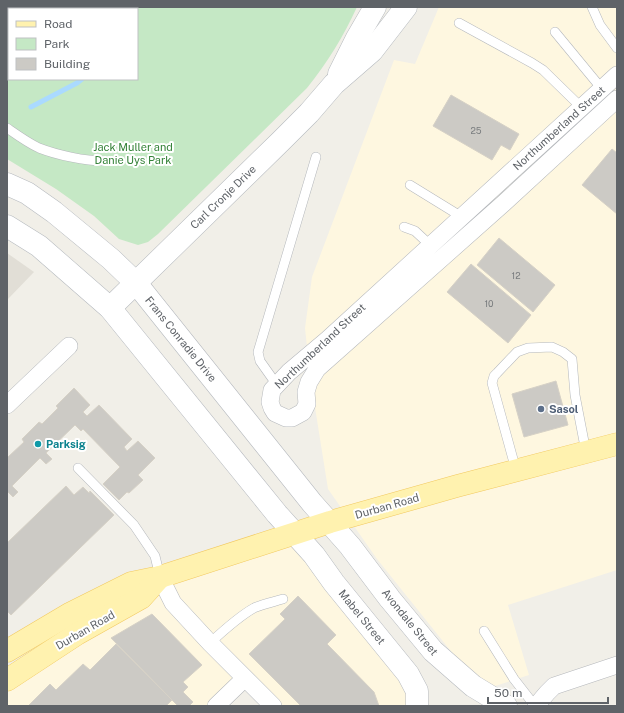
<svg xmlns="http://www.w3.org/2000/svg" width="624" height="713" font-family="'Public Sans',sans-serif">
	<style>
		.commercial { fill: #fef7e0 }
		.education { fill: #e1ded6 }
		.green { fill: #c5e8c5; fill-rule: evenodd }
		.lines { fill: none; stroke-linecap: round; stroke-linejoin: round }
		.stream { stroke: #aadaff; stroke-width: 5 }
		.building { fill: #cccac5; stroke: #d6d1c6 }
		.lane-casing { stroke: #b5b8bc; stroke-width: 10 }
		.street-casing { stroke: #b5b8bc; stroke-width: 18 }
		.secondary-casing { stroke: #b6babf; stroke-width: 23 }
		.primary-casing { stroke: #f2c960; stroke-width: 23 }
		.lane { stroke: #fff; stroke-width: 9 }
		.street { stroke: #fff; stroke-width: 17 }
		.secondary { stroke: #fff; stroke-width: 22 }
		.primary { stroke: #fff2af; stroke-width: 22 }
		.service-dot { fill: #5c6f8a; stroke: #fff; stroke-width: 1.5 }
		.culture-dot { fill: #0f9aa8; stroke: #fff; stroke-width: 1.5 }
		.labels { text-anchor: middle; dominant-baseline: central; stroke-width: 4; stroke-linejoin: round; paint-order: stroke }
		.number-label { font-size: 9px; fill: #7a7d7f }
		.street-label { font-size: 11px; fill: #5f6368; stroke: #fff }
		.park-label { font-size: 11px; fill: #348238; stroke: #fff }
		.service-label { font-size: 11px; font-weight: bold; fill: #4e5e75; stroke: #fff; text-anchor: start }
		.culture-label { font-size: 11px; font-weight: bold; fill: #0d838f; stroke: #fff; text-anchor: start }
	</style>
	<rect width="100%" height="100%" fill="#f1efe8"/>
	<g class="commercial">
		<path d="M 439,7 L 617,7 L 617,570 L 508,605 L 529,675 L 492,687 L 470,675 L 377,559 L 328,489 L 310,376 L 305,328 L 312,277 L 394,60 L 415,64 Z"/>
		<path d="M 294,535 L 408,674 L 416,706 L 270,706 L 242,679 L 214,706 L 7,706 L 7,681 L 163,577 Z"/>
	</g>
	<path class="education" d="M 7,253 L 34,272 L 7,300 Z"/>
	<path class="green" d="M 7,7 L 357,7 C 343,37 328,62 307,88 L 158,234 L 148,242 L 138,245 L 119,239 L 94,216 L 56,189 L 7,159 ZM 9,9 L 137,9 L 137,79 L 9,79 Z"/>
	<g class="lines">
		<g class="stream">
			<path d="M 126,9 L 128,7"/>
			<path d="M 31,107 L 77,83 L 82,79"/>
		</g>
	</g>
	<g class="building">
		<path d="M 451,95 L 519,134 L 510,150 L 501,145 L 492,160 L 433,126 Z"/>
		<path d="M 612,149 L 617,153 L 617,214 L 582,185 Z"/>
		<path d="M 499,238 L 555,285 L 533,312 L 477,265 Z"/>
		<path d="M 471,264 L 531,315 L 508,343 L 447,292 Z"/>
		<path d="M 556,381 L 568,425 L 524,437 L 512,394 Z"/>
		<path d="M 74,388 L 90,405 L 83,412 L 87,416 L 99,405 L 132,439 L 124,447 L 127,451 L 138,441 L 155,458 L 138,475 L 143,480 L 129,493 L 127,492 L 119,500 L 103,484 L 120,467 L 83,429 L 81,431 L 75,425 L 46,453 L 52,459 L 46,464 L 40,458 L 12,486 L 18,492 L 13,497 L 7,491 L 7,456 L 8,457 L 24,442 L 22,439 L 39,422 L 42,424 L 58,408 L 56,406 Z"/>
		<path d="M 66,486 L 74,495 L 83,487 L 89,493 L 90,491 L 114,515 L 11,615 L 7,611 L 7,543 Z"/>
		<path d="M 298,596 L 336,635 L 327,644 L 374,692 L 379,706 L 301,706 L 249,654 L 285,619 L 280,614 Z"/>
		<path d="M 152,614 L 202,665 L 183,682 L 188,687 L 183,692 L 193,702 L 189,706 L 178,706 L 111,638 Z"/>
		<path d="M 116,644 L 172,700 L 166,706 L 28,706 L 50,684 L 56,690 L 83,664 L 90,670 Z"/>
	</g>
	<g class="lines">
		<defs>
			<g id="lane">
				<path d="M 592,7 L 600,25 L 617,48"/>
				<path d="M 459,23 L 532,63 L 543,70 L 582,108"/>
				<path d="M 555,32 L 602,89"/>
				<path d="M 7,128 C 17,135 28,143 39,148 C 57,155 85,161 104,161"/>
				<path d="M 410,185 L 462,217"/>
				<path d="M 404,227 L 415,231 L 430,245"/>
				<path d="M 277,385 L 260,361 L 258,352 L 316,157"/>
				<path d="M 78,468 L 134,525 L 155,556 L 160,577"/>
				<path d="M 516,470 L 492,383 L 494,376 L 497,373 L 517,352 L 528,348 L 552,347 L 563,352 L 572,359 L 575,395 L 586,452"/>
				<path d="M 484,631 L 514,679 L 535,706"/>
				<path d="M 210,643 C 223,631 238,617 254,608 C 263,604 273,602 283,599"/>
			</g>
			<g id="street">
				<path d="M 617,75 L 327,340 L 289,372 L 272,390 L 270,402 L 272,408 L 275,413 L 286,418 L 292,418 L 303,412 L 307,404 L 306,392 L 309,382 L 317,369 L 504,203 L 617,99"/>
				<path d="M 7,405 L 69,346"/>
				<path d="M 160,577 L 173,603 L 210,643 L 273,706"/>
				<path d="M 216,706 L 244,679"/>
				<path d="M 536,706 L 547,693 L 554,686 L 617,665"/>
			</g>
			<g id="secondary">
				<path d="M 339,74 L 357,38 L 375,7"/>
				<path d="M 7,184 L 27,193 L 54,212 L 111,259 L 136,283 L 312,503 L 350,546 L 390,599 L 433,651 L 473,686 L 506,706"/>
				<path d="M 7,226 L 39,246 L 110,308 L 277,514 L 314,555 L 334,583 L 408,674 L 417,691 L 417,706"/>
				<path d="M 110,308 L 281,141 L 309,113 L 334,84 L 372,51 L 406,7"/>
			</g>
			<g id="primary">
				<path d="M 7,651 L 71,613 L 131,583 L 160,577 L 330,522 L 457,486 L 617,444"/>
				<path d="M 7,680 L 77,634 L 141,598 L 160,577"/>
			</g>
		</defs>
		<use href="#lane" class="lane-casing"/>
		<use href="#street" class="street-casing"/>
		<use href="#secondary" class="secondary-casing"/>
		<use href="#primary" class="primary-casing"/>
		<use href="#lane" class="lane"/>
		<use href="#street" class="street"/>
		<use href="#secondary" class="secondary"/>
		<use href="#primary" class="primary"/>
	</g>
	<circle class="service-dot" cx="541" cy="409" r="4"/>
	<circle class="culture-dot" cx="38" cy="444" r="4"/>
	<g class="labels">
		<g class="number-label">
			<text x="476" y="130">25</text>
			<text x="516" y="275">12</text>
			<text x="489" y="303">10</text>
		</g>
		<g class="street-label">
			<text transform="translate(559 128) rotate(-42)">Northumberland Street</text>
			<text transform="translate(223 197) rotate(-44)">Carl Cronje Drive</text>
			<text transform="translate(181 339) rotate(51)">Frans Conradie Drive</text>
			<text transform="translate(320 346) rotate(-43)">Northumberland Street</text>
			<text transform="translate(387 506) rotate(-16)">Durban Road</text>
			<text transform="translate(362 617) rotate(51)">Mabel Street</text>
			<text transform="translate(410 622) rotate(51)">Avondale Street</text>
			<text transform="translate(85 630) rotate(-30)">Durban Road</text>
		</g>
		<g class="park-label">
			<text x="133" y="147">Jack Muller and<tspan x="133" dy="13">Danie Uys Park</tspan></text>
		</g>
		<g class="service-label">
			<text x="549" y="409">Sasol</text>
		</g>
		<g class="culture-label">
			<text x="46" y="444">Parksig</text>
		</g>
	</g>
	<rect width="624" height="713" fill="none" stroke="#5f6368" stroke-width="16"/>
	<rect x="8" y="8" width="130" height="72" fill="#ffffff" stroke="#bfc1c3"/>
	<rect x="16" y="21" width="20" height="6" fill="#fff2af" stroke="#bfc1c3"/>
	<text x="44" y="28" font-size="12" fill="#5f6368">Road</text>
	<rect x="16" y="38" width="20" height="12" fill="#c5e8c5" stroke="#bfc1c3"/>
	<text x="44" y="48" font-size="12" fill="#5f6368">Park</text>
	<rect x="16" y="58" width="20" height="12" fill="#cccac5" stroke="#bfc1c3"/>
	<text x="44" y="68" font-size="12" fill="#5f6368">Building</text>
	<path d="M488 697v6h120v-6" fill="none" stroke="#5f6368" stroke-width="2"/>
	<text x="494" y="697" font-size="12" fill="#5f6368" stroke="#ffffff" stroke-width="3" paint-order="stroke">50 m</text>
</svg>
